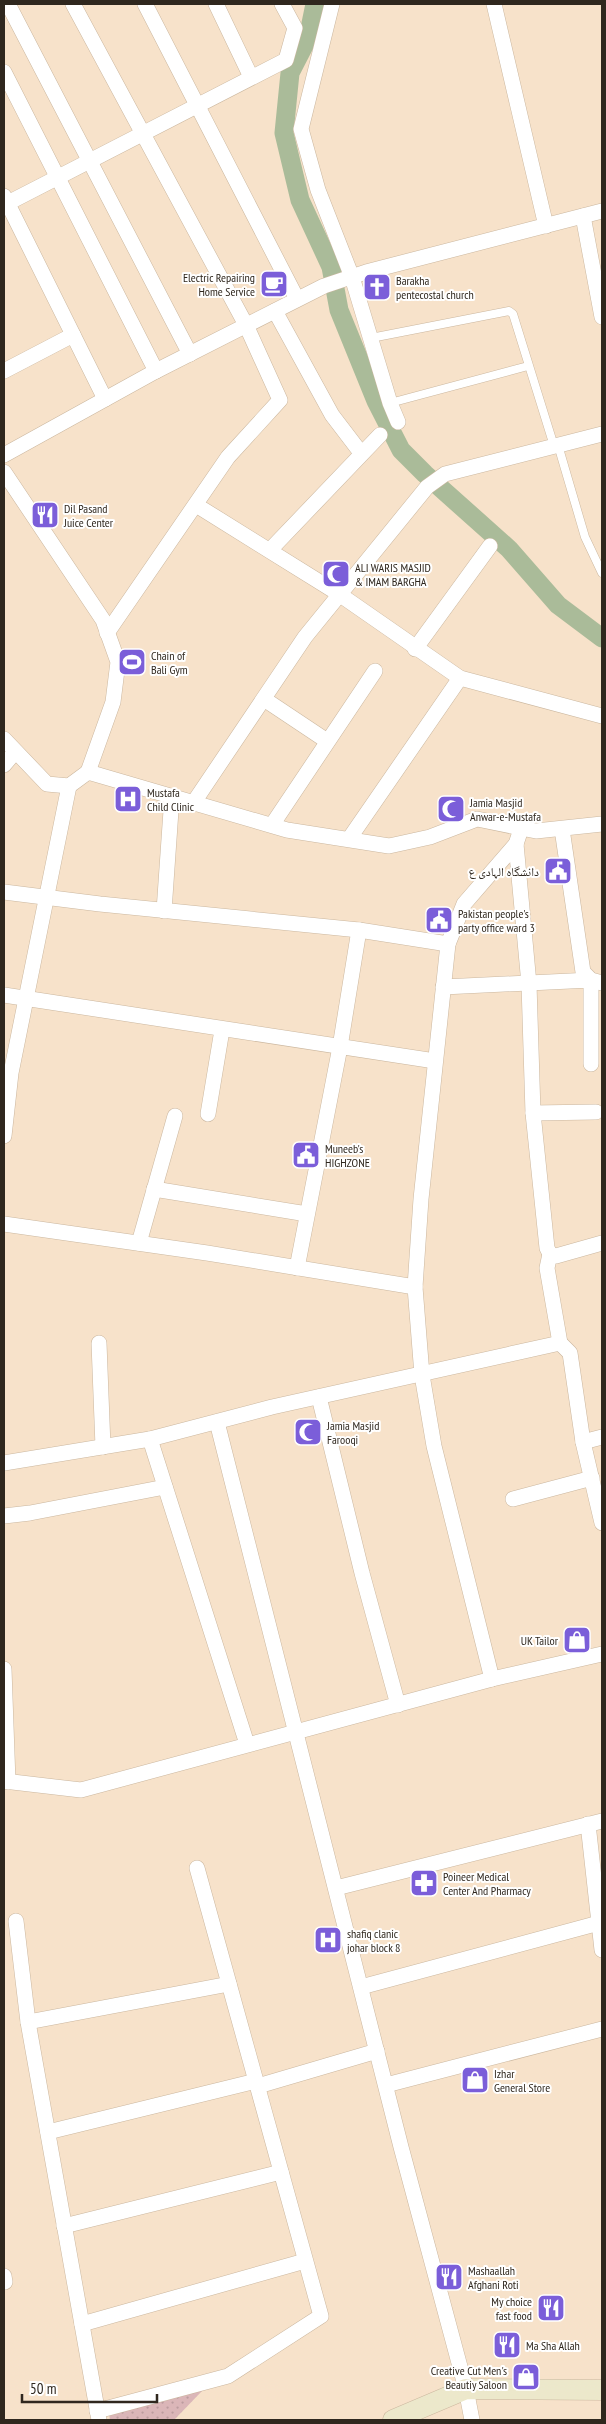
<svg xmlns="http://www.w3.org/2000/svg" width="606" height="2424" font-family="'PT Sans Narrow','Noto Naskh Arabic',sans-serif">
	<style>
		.park { fill: url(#park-dots) }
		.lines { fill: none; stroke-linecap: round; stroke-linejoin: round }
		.canal { stroke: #ab9; stroke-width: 19 }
		.service-casing { stroke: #cbb79f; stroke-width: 9 }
		.minor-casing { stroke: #cbb79f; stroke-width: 16 }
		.secondary-casing { stroke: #cbb79f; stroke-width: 21 }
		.service { stroke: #fff; stroke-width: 8 }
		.minor { stroke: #fff; stroke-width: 15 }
		.secondary { stroke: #ece8cb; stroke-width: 20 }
		.labels { text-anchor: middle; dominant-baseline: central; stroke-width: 4; stroke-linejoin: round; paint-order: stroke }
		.poi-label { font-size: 12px; fill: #2f271e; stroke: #fff; text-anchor: start }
	</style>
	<defs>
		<pattern id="park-dots" width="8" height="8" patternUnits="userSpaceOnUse" patternTransform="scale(1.25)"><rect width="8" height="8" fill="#dbb6b8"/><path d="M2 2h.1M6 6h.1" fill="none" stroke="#bc9c9e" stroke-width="1.8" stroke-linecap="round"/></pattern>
	</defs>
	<rect width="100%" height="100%" fill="#f7e2ca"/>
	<path class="park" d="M 203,2390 L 174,2420 L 110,2420 L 109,2414 Z"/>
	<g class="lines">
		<path class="canal" d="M 315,4 L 308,38 L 290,73 L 284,133 L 300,200 L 331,267 L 339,310 L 376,401 L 401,450 L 425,474 L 509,549 L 558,605 L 602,638"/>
		<defs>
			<g id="service">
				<path d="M 371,338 L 509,311 L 513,314 L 554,446"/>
				<path d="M 390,403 L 528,366"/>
				<path d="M 558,445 L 585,537 L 602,573"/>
			</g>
			<g id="minor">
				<path d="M 8,4 L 190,354"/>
				<path d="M 73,4 L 246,325 L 280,400 L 228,457 L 107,633"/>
				<path d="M 145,4 L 297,299"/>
				<path d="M 216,4 L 251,77"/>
				<path d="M 332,4 L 301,129 L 318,190 L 352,277 L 390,403 L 398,422"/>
				<path d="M 494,4 L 546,226"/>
				<path d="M 4,72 L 156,371"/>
				<path d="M 4,196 L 105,399"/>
				<path d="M 4,205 L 286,60 L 295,28 L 282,4"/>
				<path d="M 583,216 L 602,317"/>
				<path d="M 275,311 L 332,415 L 361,453"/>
				<path d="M 4,371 L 73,335"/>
				<path d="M 4,455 L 156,371 L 324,286 L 366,272 L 602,211"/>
				<path d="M 4,472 L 103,620 L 118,662 L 113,702 L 88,772"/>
				<path d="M 196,505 L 339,594 L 460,678 L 602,716"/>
				<path d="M 270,550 L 380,435"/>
				<path d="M 415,649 L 490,546"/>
				<path d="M 264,699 L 327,741"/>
				<path d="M 4,739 L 47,784 L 69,786 L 88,772 L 287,830 L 389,846 L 430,837 L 477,819 L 536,831 L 602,824"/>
				<path d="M 4,765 L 15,752"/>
				<path d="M 194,802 L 305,637 L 427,487 L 445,474 L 602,434"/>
				<path d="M 272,825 L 375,671"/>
				<path d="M 562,829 L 583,972 L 591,980 L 602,983"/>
				<path d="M 349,839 L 460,678"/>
				<path d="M 516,844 L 529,984 L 533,1113 L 547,1248 L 550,1254 L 556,1256 L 602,1243"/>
				<path d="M 4,892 L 100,904 L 359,930 L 448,944"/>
				<path d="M 164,911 L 172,796"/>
				<path d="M 443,987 L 591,980 L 591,1064"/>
				<path d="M 4,995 L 435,1061"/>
				<path d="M 533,1113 L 596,1112"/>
				<path d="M 208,1114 L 222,1030"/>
				<path d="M 4,1136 L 11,1073 L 69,786"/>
				<path d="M 154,1189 L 307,1214"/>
				<path d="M 4,1224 L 207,1253 L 415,1287"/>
				<path d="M 139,1243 L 175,1116"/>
				<path d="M 550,1254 L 547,1268 L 560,1343"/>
				<path d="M 297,1268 L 340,1047 L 359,930"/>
				<path d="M 99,1343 L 103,1447"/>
				<path d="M 319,1397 L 362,1573 L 398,1705"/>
				<path d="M 217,1422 L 401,2147 L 466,2389 L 472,2420"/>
				<path d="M 150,1439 L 247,1744"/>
				<path d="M 583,1442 L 602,1437"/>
				<path d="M 4,1463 L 150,1439 L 272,1407 L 560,1343 L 570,1353 L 583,1442 L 602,1523"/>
				<path d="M 513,1499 L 592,1478"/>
				<path d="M 4,1516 L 30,1513 L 165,1487"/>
				<path d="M 4,1669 L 8,1782"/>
				<path d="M 492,1679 L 434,1446 L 422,1375 L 415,1287 L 421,1199 L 448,944 L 464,904 L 516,844 L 521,829"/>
				<path d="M 4,1781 L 81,1790 L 492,1679 L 602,1654"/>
				<path d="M 588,1824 L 602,1950"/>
				<path d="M 336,1888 L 602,1821"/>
				<path d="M 16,1921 L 28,2022 L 99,2420"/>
				<path d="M 361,1987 L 599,1923"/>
				<path d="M 28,2022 L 229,1984"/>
				<path d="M 386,2085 L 602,2029"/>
				<path d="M 258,2086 L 377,2051"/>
				<path d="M 48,2132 L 256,2081"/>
				<path d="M 64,2226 L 281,2172"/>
				<path d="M 4,2276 L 5,2282"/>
				<path d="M 82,2324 L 305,2261"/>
				<path d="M 97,2411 L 228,2376 L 321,2316 L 197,1868"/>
			</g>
			<path id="secondary" d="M 393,2420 L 466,2389 L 602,2390"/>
		</defs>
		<use href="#service" class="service-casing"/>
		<use href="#minor" class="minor-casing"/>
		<use href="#secondary" class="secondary-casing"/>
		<use href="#service" class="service"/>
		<use href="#minor" class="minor"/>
		<use href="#secondary" class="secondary"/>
	</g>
	<defs>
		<symbol id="cafe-square" viewBox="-11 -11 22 22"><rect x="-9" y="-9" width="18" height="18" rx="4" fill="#7b5ed9" stroke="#fff"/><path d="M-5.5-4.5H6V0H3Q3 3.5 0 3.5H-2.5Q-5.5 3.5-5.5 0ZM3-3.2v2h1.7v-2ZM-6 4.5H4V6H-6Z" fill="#fff"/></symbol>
		<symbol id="church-square" viewBox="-11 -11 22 22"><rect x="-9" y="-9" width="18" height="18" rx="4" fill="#7b5ed9" stroke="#fff"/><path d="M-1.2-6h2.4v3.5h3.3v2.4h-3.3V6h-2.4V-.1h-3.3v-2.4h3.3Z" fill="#fff"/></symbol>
		<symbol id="restaurant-square" viewBox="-11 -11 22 22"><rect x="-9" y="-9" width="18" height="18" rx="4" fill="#7b5ed9" stroke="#fff"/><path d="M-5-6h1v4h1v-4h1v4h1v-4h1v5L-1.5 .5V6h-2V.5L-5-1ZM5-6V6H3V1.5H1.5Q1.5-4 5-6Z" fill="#fff"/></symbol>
		<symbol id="mosque-square" viewBox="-11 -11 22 22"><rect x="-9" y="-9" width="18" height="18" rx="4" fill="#7b5ed9" stroke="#fff"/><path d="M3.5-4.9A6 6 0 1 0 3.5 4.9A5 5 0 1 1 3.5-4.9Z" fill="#fff"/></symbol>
		<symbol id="stadium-square" viewBox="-11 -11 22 22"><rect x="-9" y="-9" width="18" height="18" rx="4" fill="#7b5ed9" stroke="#fff"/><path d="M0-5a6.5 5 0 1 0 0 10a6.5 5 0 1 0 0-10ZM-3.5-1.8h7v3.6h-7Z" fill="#fff"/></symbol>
		<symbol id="hospital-square" viewBox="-11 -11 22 22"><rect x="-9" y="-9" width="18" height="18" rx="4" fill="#7b5ed9" stroke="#fff"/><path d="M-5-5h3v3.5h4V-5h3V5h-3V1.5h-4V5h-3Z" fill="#fff"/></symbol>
		<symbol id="civic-square" viewBox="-11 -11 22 22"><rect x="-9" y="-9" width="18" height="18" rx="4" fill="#7b5ed9" stroke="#fff"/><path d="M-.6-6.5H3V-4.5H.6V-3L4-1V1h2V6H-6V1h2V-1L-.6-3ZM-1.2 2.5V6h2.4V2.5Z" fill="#fff"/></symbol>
		<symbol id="shop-square" viewBox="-11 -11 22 22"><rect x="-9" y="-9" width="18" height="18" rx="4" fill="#7b5ed9" stroke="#fff"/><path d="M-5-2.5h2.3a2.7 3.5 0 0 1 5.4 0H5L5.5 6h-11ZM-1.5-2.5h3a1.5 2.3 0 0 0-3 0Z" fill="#fff"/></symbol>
		<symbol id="pharmacy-square" viewBox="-11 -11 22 22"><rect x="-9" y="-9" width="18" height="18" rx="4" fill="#7b5ed9" stroke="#fff"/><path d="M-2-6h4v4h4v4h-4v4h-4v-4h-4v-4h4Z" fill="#fff"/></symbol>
	</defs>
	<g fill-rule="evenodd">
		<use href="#cafe-square" x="258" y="268" width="32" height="32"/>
		<use href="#church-square" x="361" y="271" width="32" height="32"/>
		<use href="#restaurant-square" x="29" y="499" width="32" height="32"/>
		<use href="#mosque-square" x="320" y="558" width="32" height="32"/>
		<use href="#stadium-square" x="116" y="646" width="32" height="32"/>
		<use href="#hospital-square" x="112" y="783" width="32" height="32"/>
		<use href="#mosque-square" x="435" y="793" width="32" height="32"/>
		<use href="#civic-square" x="542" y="855" width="32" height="32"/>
		<use href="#civic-square" x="423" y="904" width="32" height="32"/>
		<use href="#civic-square" x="290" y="1139" width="32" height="32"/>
		<use href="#mosque-square" x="292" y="1416" width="32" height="32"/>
		<use href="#shop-square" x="561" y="1624" width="32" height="32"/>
		<use href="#pharmacy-square" x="408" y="1867" width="32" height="32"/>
		<use href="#hospital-square" x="312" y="1924" width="32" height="32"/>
		<use href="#shop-square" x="459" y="2064" width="32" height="32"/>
		<use href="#restaurant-square" x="433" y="2261" width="32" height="32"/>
		<use href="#restaurant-square" x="535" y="2292" width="32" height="32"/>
		<use href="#restaurant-square" x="491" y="2329" width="32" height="32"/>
		<use href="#shop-square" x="510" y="2361" width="32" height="32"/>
	</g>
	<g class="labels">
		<g class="poi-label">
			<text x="255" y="277" text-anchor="end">Electric Repairing<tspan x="255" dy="14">Home Service</tspan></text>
			<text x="396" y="280">Barakha<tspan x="396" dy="14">pentecostal church</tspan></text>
			<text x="64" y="508">Dil Pasand<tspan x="64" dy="14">Juice Center</tspan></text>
			<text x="355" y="567">ALI WARIS MASJID<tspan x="355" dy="14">&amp; IMAM BARGHA</tspan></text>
			<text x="151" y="655">Chain of<tspan x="151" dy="14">Bali Gym</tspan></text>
			<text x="147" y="792">Mustafa<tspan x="147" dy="14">Child Clinic</tspan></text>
			<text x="470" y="802">Jamia Masjid<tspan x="470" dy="14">Anwar-e-Mustafa</tspan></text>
			<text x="539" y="871" text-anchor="end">دانشگاہ الہادی ع</text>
			<text x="458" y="913">Pakistan people's<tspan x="458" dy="14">party office ward 3</tspan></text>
			<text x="325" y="1148">Muneeb's<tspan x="325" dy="14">HIGHZONE</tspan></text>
			<text x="327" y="1425">Jamia Masjid<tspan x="327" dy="14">Farooqi</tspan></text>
			<text x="558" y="1640" text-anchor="end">UK Tailor</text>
			<text x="443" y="1876">Poineer Medical<tspan x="443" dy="14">Center And Pharmacy</tspan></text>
			<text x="347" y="1933">shafiq clanic<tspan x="347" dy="14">johar block 8</tspan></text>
			<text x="494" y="2073">Izhar<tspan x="494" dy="14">General Store</tspan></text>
			<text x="468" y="2270">Mashaallah<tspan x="468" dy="14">Afghani Roti</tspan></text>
			<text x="532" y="2301" text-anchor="end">My choice<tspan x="532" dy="14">fast food</tspan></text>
			<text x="526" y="2345">Ma Sha Allah</text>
			<text x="507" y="2370" text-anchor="end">Creative Cut Men's<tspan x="507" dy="14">Beautiy Saloon</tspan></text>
		</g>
	</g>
	<rect width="606" height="2424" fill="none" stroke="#2f271e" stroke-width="10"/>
	<path d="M22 2394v8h135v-8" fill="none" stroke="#2f271e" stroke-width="2.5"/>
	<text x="30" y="2394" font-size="15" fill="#2f271e" stroke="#ffffff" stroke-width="4" paint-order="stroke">50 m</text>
</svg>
